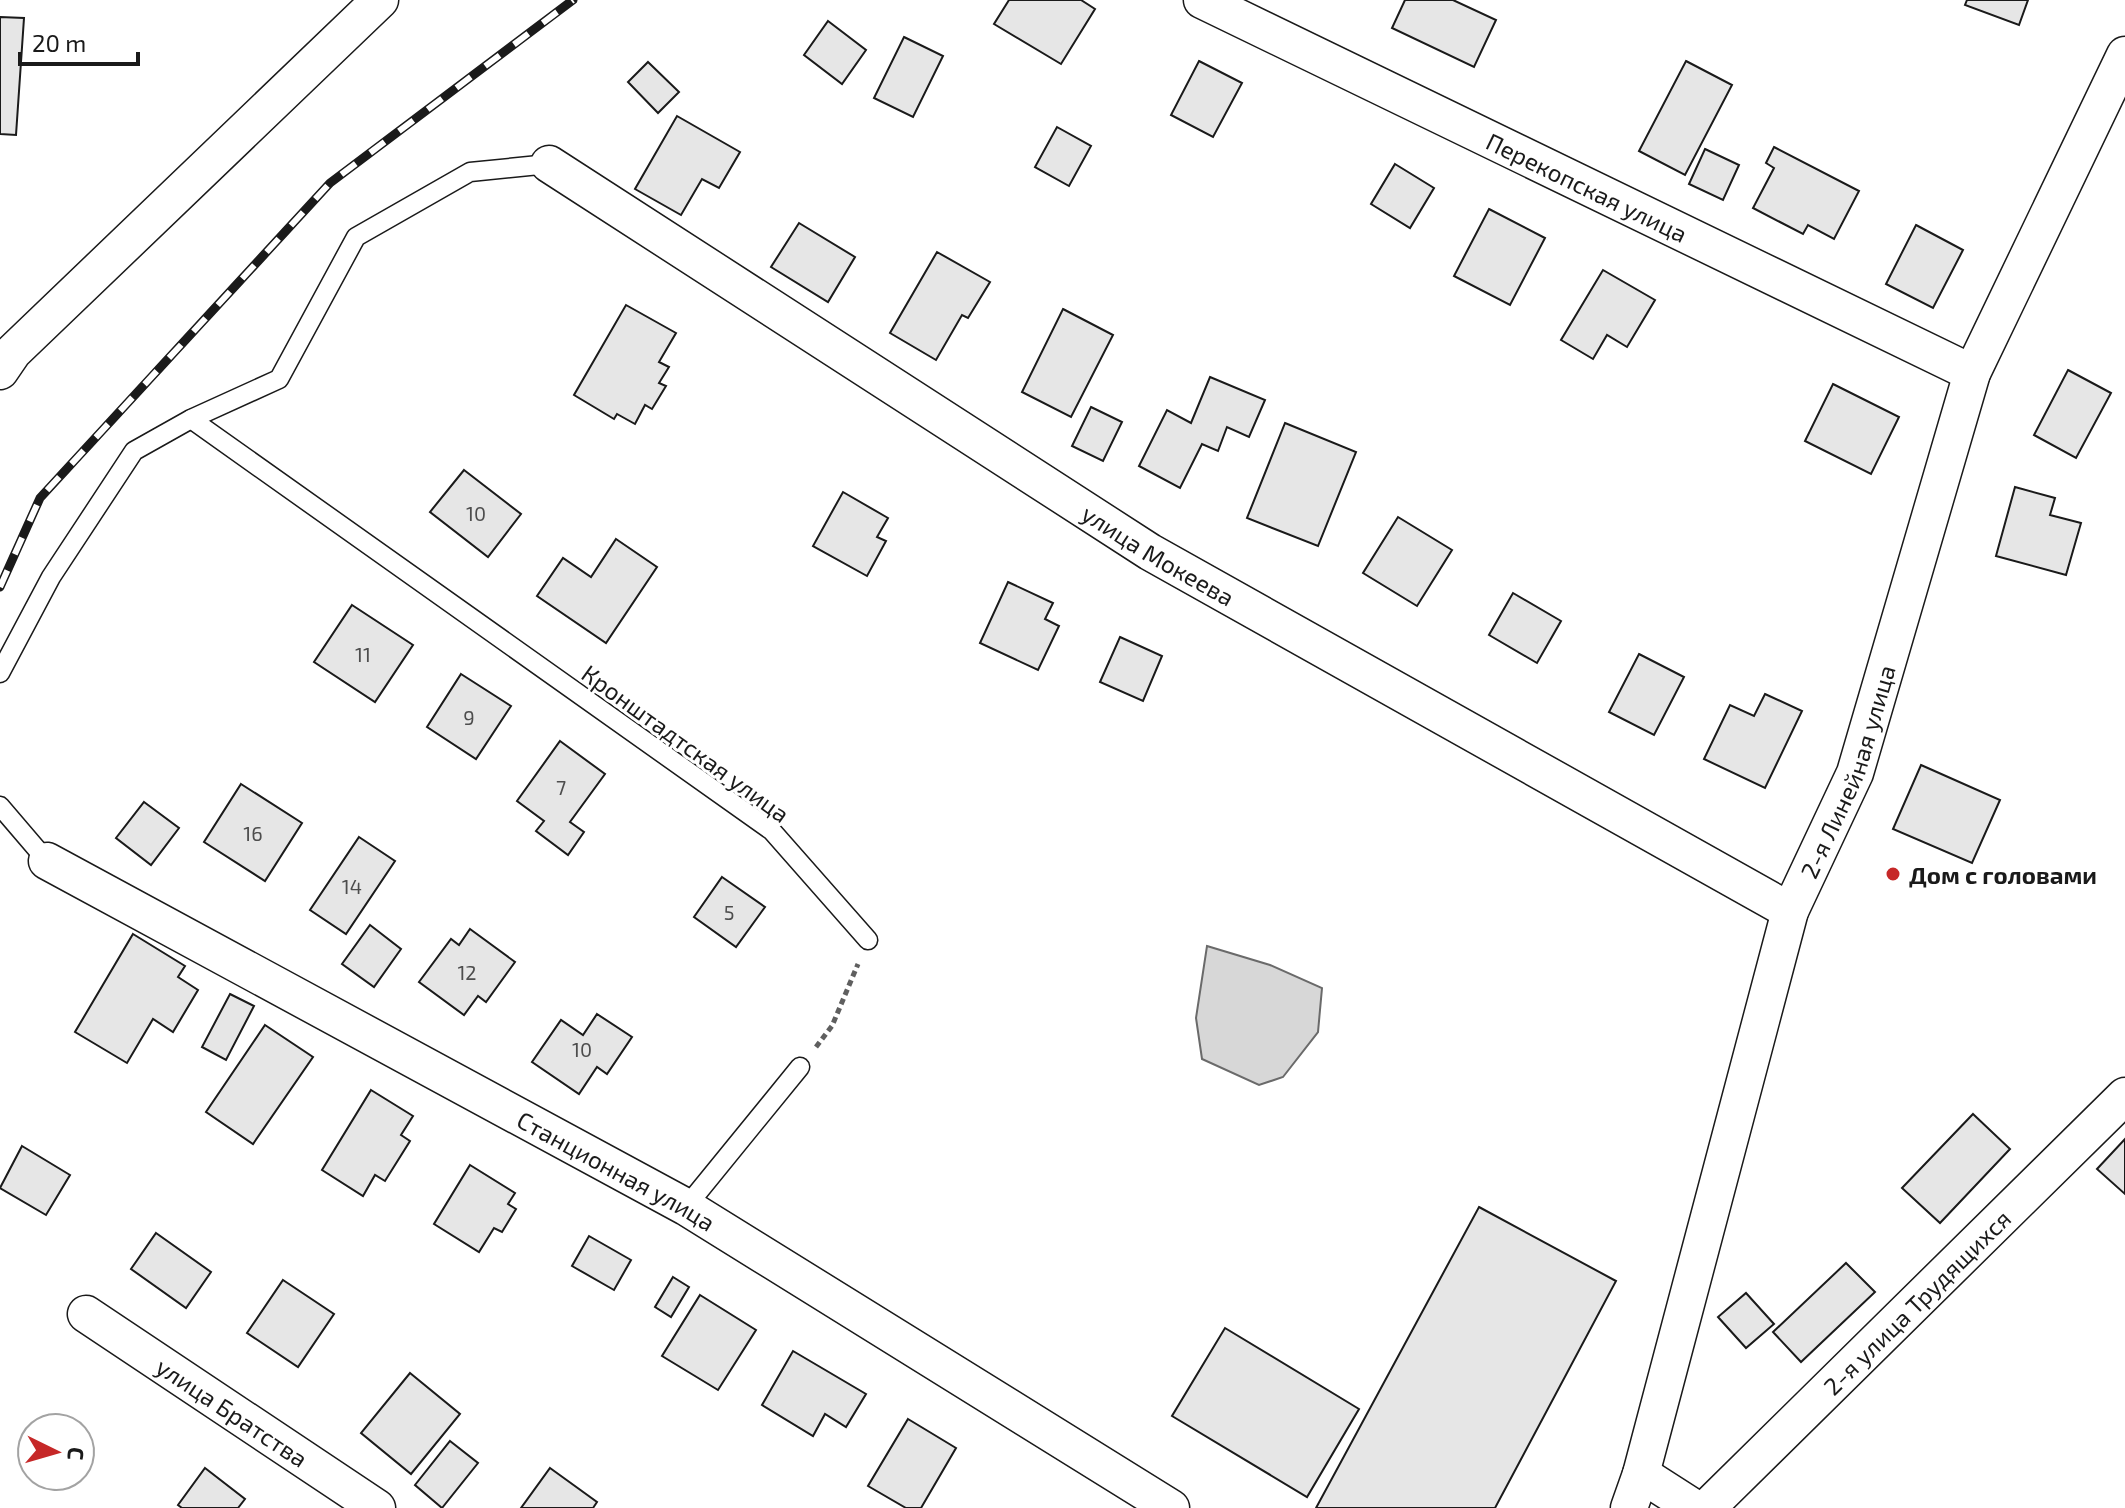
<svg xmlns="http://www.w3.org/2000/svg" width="2125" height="1508" font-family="'Exo 2',sans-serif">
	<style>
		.water { fill: #d7d7d7; stroke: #6a6a6a; stroke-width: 2 }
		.building { fill: #e6e6e6; stroke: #1a1a1a; stroke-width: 2 }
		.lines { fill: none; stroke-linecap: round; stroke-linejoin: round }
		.service-casing { stroke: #1a1a1a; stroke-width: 21 }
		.minor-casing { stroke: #1a1a1a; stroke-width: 39 }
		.path { stroke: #5f5f5f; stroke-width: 5; stroke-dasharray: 6 4; stroke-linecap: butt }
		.service { stroke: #fff; stroke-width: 18 }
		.minor { stroke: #fff; stroke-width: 36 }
		.rail-casing { stroke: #1a1a1a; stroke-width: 9 }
		.rail { stroke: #fff; stroke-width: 6; stroke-dasharray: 18; stroke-linecap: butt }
		.poi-dot { fill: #c62828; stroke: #fff; stroke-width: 3 }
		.labels { text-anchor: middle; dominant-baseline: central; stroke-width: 6; stroke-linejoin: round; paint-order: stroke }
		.number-label { font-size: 20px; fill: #4d4d4d }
		.street-label { font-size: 24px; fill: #1a1a1a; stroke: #fff }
		.poi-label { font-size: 24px; font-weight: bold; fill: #1a1a1a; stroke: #fff; text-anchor: start }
	</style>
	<rect width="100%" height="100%" fill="#fff"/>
	<path class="water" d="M 1207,946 L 1270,965 L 1322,988 L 1318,1032 L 1283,1077 L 1259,1085 L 1202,1059 L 1196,1018 Z"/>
	<g class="building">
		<path d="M 1009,0 L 1081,0 L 1095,9 L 1061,64 L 994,24 Z"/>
		<path d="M 1405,0 L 1453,0 L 1496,20 L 1474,67 L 1392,28 Z"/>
		<path d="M 1967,0 L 2028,0 L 2019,25 L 1965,5 Z"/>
		<path d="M 0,17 L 24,18 L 16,135 L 0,134 Z"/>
		<path d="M 828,21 L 866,50 L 842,84 L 804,55 Z"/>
		<path d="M 904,37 L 943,56 L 913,117 L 874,98 Z"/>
		<path d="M 1199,61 L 1242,83 L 1213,137 L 1171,115 Z"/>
		<path d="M 1686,61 L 1732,85 L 1685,175 L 1639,151 Z"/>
		<path d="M 648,62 L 679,92 L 658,113 L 628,82 Z"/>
		<path d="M 677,116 L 740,152 L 719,188 L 702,179 L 681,215 L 635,189 Z"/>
		<path d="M 1057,127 L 1091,146 L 1069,186 L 1035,167 Z"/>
		<path d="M 1774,147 L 1859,191 L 1834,239 L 1808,225 L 1803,234 L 1753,208 L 1774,168 L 1766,163 Z"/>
		<path d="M 1705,149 L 1739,165 L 1723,200 L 1689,184 Z"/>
		<path d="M 1395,164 L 1434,188 L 1410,228 L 1371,204 Z"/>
		<path d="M 1489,209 L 1545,238 L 1510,305 L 1454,276 Z"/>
		<path d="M 799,223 L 855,257 L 828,302 L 771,267 Z"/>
		<path d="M 1916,225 L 1963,250 L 1933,308 L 1886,284 Z"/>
		<path d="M 937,252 L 990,282 L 968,318 L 962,315 L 936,360 L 890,333 Z"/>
		<path d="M 1603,270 L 1655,300 L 1627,347 L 1607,335 L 1593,359 L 1561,340 Z"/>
		<path d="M 626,305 L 676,333 L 659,362 L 669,367 L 659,383 L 666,386 L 652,409 L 645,405 L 635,424 L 617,414 L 614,419 L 574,395 Z"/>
		<path d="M 1063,309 L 1113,335 L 1071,417 L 1022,392 Z"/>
		<path d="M 2068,370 L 2111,393 L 2076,458 L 2034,435 Z"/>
		<path d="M 1210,377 L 1265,400 L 1249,437 L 1227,427 L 1218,451 L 1202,444 L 1180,488 L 1139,466 L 1167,410 L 1191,423 Z"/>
		<path d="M 1833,384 L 1899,417 L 1871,474 L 1805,441 Z"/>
		<path d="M 1091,407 L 1122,422 L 1103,461 L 1072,446 Z"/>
		<path d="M 1285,423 L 1356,452 L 1318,546 L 1247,518 Z"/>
		<path d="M 464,470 L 521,514 L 488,557 L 430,512 Z"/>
		<path d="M 2015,487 L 2055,498 L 2050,515 L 2081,523 L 2066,575 L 1996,556 Z"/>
		<path d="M 843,492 L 888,518 L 877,537 L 886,541 L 867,576 L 813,546 Z"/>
		<path d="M 1398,517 L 1452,550 L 1417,606 L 1363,573 Z"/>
		<path d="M 616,539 L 657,567 L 606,643 L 537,596 L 563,558 L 591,577 Z"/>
		<path d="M 1008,582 L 1053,603 L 1045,619 L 1059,626 L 1038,670 L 980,643 Z"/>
		<path d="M 1513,593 L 1561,621 L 1537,663 L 1489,635 Z"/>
		<path d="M 352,605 L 413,645 L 375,702 L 314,662 Z"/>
		<path d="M 1120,637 L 1162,656 L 1143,701 L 1100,682 Z"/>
		<path d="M 1639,654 L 1684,677 L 1654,735 L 1609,712 Z"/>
		<path d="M 461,674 L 511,706 L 476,759 L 427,727 Z"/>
		<path d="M 1765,694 L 1802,711 L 1765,788 L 1704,759 L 1730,705 L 1754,716 Z"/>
		<path d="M 560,741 L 605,774 L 570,822 L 584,832 L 568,855 L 536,831 L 544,821 L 517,801 Z"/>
		<path d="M 1921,765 L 2000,800 L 1972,863 L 1893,829 Z"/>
		<path d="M 241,784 L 302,823 L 265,881 L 204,842 Z"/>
		<path d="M 144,802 L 179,828 L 151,865 L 116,838 Z"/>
		<path d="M 359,837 L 395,861 L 346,934 L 310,910 Z"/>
		<path d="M 722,877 L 765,907 L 736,947 L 694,917 Z"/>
		<path d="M 370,925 L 401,949 L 374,987 L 342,964 Z"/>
		<path d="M 470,929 L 515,962 L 486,1002 L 478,996 L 464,1015 L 419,982 L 451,939 L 459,945 Z"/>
		<path d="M 133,934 L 185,966 L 178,977 L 198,990 L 173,1032 L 153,1019 L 127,1063 L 75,1032 Z"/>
		<path d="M 230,994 L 254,1006 L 226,1060 L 202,1047 Z"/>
		<path d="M 597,1014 L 632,1037 L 607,1074 L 597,1067 L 579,1094 L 532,1062 L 561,1020 L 583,1035 Z"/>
		<path d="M 265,1025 L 313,1057 L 253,1144 L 206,1112 Z"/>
		<path d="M 371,1090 L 413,1116 L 401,1135 L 410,1141 L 385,1181 L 375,1175 L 363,1196 L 322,1170 Z"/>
		<path d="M 1973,1114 L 2010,1149 L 1940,1223 L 1902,1188 Z"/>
		<path d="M 2125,1139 L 2125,1194 L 2097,1169 Z"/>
		<path d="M 22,1146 L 70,1175 L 46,1215 L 0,1188 Z"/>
		<path d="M 470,1165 L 515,1193 L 508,1204 L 516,1209 L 502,1232 L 494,1228 L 479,1252 L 434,1224 Z"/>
		<path d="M 1479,1207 L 1616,1281 L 1495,1508 L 1316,1508 Z"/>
		<path d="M 156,1233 L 211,1272 L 186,1308 L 131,1269 Z"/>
		<path d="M 589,1236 L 631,1260 L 614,1290 L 572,1266 Z"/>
		<path d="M 1846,1263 L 1875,1292 L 1801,1362 L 1773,1332 Z"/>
		<path d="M 673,1277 L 689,1287 L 671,1317 L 655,1307 Z"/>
		<path d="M 283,1280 L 334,1314 L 298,1367 L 247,1333 Z"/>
		<path d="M 1746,1293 L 1774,1324 L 1746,1348 L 1718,1317 Z"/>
		<path d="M 700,1295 L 756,1330 L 718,1390 L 662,1356 Z"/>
		<path d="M 1225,1328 L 1359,1409 L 1307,1497 L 1172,1416 Z"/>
		<path d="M 793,1351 L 866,1394 L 846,1427 L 825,1414 L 813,1436 L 762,1405 Z"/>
		<path d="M 410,1373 L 460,1414 L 411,1474 L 361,1433 Z"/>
		<path d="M 908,1419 L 956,1448 L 921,1508 L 906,1508 L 868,1486 Z"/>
		<path d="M 450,1441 L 478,1463 L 442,1508 L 415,1485 Z"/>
		<path d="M 205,1468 L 245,1499 L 238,1508 L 182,1508 L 178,1505 Z"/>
		<path d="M 550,1468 L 597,1502 L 593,1508 L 521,1508 Z"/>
	</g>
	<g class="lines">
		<defs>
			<g id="service">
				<path d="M 191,419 L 772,831 L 868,940"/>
				<path d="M 0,673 L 51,577 L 134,451 L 191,419 L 279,379 L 356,237 L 470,172 L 549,164"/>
				<path d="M 0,806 L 47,861"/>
				<path d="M 686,1207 L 800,1067"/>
			</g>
			<g id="minor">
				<path id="s1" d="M 1202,0 L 1972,373"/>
				<path id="s2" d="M 549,164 L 1150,552 L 1790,911"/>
				<path d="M 0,371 L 13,352 L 380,0"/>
				<path id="s3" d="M 47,861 L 686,1207 L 1171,1508"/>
				<path id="s4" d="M 86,1314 L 377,1508"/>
				<path d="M 1641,1474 L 1694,1508"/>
				<path id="s5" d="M 1629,1508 L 1641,1474 L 1790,911 L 1855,773 L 1972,373 L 2125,55"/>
				<path id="s6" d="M 1707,1508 L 2125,1096"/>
			</g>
		</defs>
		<use href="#service" class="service-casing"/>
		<use href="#minor" class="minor-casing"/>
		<path class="path" d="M 816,1047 L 832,1026 L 858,964"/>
		<use href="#service" class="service"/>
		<use href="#minor" class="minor"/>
		<defs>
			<path id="rail" d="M 0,587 L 40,498 L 330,183 L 573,0"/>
		</defs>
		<use href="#rail" class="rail-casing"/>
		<use href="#rail" class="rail"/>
	</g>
	<circle class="poi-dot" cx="1893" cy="874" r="8"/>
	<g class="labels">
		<g class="number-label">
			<text x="476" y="513">10</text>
			<text x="363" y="654">11</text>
			<text x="469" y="717">9</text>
			<text x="561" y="787">7</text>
			<text x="253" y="833">16</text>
			<text x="352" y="886">14</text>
			<text x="729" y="912">5</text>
			<text x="467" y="972">12</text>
			<text x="582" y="1049">10</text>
		</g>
		<g class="street-label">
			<text stroke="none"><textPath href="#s1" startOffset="428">Перекопская улица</textPath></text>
			<text stroke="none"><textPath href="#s2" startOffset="724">улица Мокеева</textPath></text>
			<text transform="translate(686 743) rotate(36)">Кронштадтская улица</text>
			<text stroke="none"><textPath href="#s5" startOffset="770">2-я Линейная улица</textPath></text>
			<text stroke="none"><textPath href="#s3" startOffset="648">Станционная улица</textPath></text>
			<text stroke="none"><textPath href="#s6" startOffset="294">2-я улица Трудящихся</textPath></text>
			<text stroke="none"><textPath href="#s4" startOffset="176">улица Братства</textPath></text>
		</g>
		<g class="poi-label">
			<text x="1909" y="874">Дом с головами</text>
		</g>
	</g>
	<g transform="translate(56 1452) rotate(95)"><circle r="38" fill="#ffffff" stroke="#a3a3a3" stroke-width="2"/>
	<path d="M0-6L14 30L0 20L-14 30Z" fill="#c62828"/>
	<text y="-12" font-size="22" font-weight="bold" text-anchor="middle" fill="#1a1a1a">С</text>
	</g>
	<path d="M20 52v12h118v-12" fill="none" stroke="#1a1a1a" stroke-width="4"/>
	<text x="32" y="52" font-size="24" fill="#1a1a1a" stroke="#ffffff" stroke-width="6" paint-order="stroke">20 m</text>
</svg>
